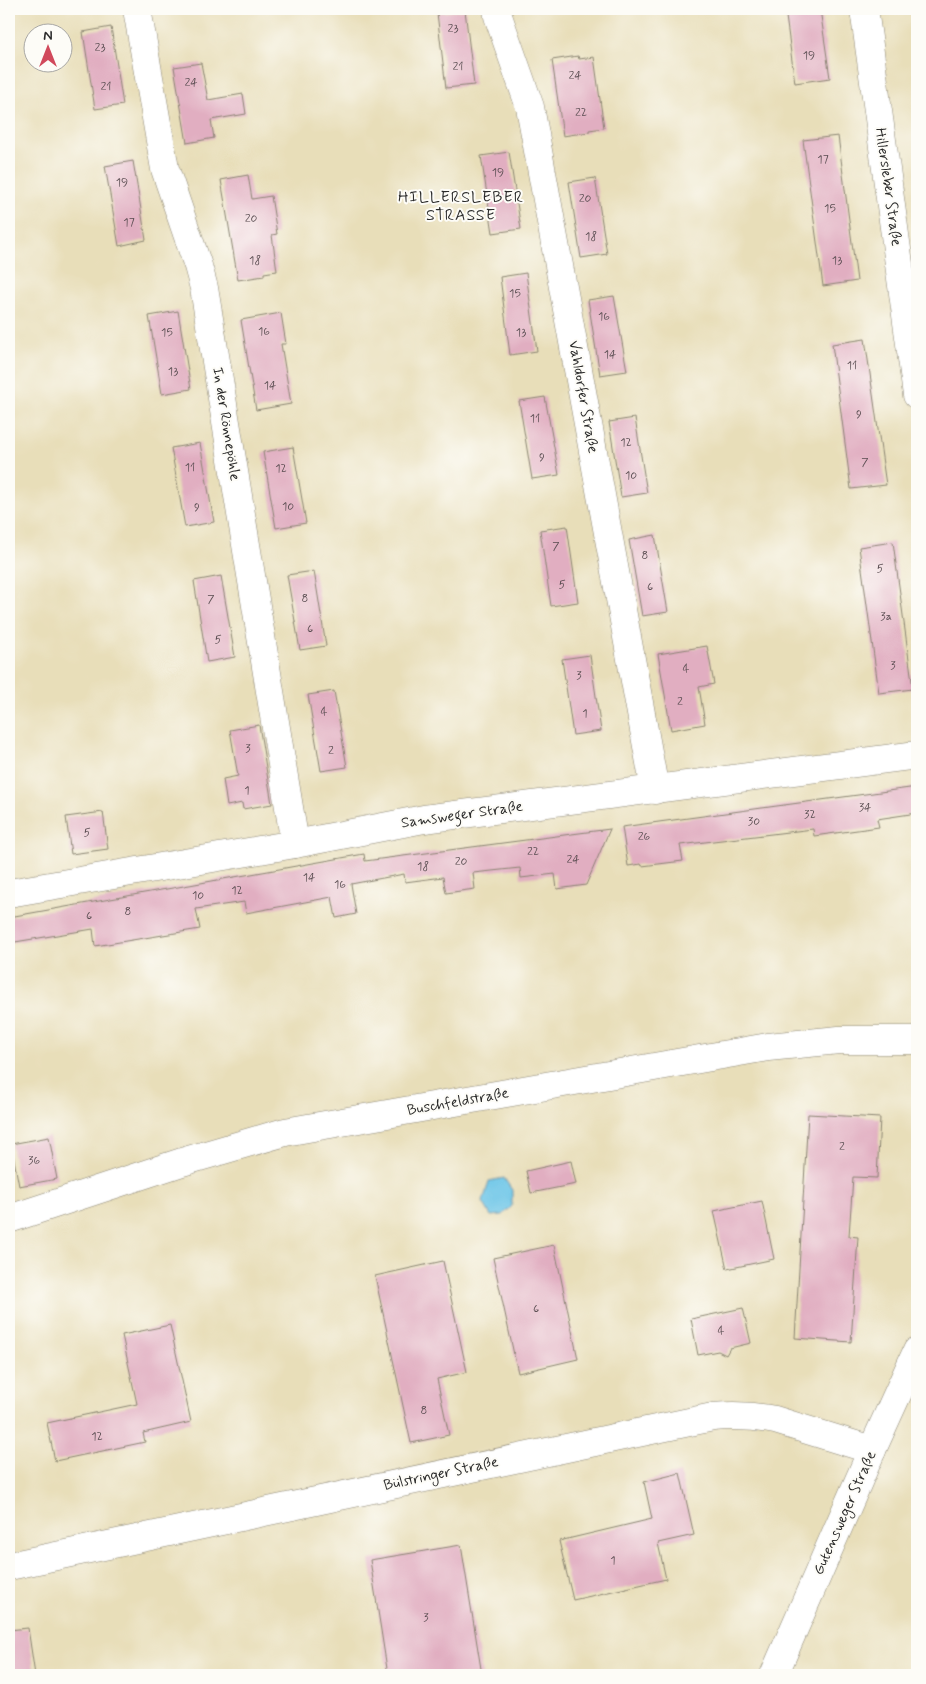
<svg xmlns="http://www.w3.org/2000/svg" width="926" height="1684" font-family="Mynerve,sans-serif">
	<style>
		.water { fill: #69c4e7; stroke: #4a7889 }
		.building { fill: #e1aec1 }
		.lines { fill: none; stroke-linecap: round; stroke-linejoin: round }
		.minor-casing { stroke: #8a8472; stroke-width: 29 }
		.minor { stroke: #fff; stroke-width: 28 }
		.labels { text-anchor: middle; dominant-baseline: central; stroke-width: 4; stroke-linejoin: round; paint-order: stroke }
		.number-label { font-size: 12px; fill: #584c50 }
		.street-label { font-size: 15px; fill: #2b2b2b; stroke: #fdfcf7 }
		.neighbourhood-label { font-size: 16px; letter-spacing: 1px; fill: #2b2b2b; stroke: #fdfcf7 }
	</style>
	<rect width="100%" height="100%" fill="#fdfcf7"/>
	<filter id="ink" filterUnits="userSpaceOnUse"><feTurbulence type="fractalNoise" baseFrequency=".02" numOctaves="2"/><feDisplacementMap in="SourceGraphic" scale="10" xChannelSelector="R" yChannelSelector="G"/><feConvolveMatrix kernelMatrix="1 2 1 2 8 2 1 2 1" color-interpolation-filters="sRGB"/></filter>
	<filter id="wash" filterUnits="userSpaceOnUse"><feTurbulence type="fractalNoise" baseFrequency=".0096" numOctaves="4" result="noise"/><feDisplacementMap in="SourceGraphic" scale="20" xChannelSelector="R" yChannelSelector="G"/><feGaussianBlur stdDeviation="1.12" result="paint"/><feColorMatrix in="noise" values="0 0 0 0 0 0 0 0 0 0 0 0 0 0 0 0 0 1.4 0 .05"/><feComposite in="paint" operator="in"/></filter>
	<g filter="url(#wash)">
		<rect width="100%" height="100%" fill="#e8deb9"/>
		<path class="water" d="M 504,1178 L 512,1190 L 512,1206 L 503,1215 L 491,1216 L 483,1202 L 489,1181 Z"/>
		<g id="blocks">
			<g class="building">
				<path d="M 785,9 L 820,9 L 830,78 L 795,83 Z"/>
				<path d="M 465,10 L 474,85 L 446,88 L 437,13 Z"/>
				<path d="M 111,27 L 123,105 L 95,109 L 83,32 Z"/>
				<path d="M 578,56 L 579,59 L 594,57 L 604,128 L 589,130 L 589,132 L 563,136 L 552,60 Z"/>
				<path d="M 201,63 L 208,100 L 243,94 L 246,114 L 211,120 L 214,138 L 187,143 L 174,67 Z"/>
				<path d="M 838,136 L 857,281 L 823,286 L 803,140 Z"/>
				<path d="M 509,152 L 521,229 L 493,233 L 481,156 Z"/>
				<path d="M 133,161 L 146,240 L 119,246 L 105,166 Z"/>
				<path d="M 248,175 L 252,199 L 271,196 L 277,234 L 272,235 L 277,271 L 264,273 L 264,276 L 238,280 L 221,180 Z"/>
				<path d="M 595,178 L 607,254 L 581,258 L 569,182 Z"/>
				<path d="M 526,273 L 537,351 L 510,355 L 500,277 Z"/>
				<path d="M 614,296 L 627,371 L 600,375 L 588,300 Z"/>
				<path d="M 178,311 L 191,389 L 162,394 L 149,316 Z"/>
				<path d="M 281,313 L 286,344 L 281,344 L 291,404 L 256,410 L 241,320 Z"/>
				<path d="M 865,339 L 886,485 L 851,489 L 832,344 Z"/>
				<path d="M 545,397 L 559,475 L 532,479 L 519,401 Z"/>
				<path d="M 635,418 L 647,493 L 621,497 L 609,422 Z"/>
				<path d="M 200,443 L 214,522 L 185,527 L 171,448 Z"/>
				<path d="M 293,447 L 306,523 L 276,528 L 263,452 Z"/>
				<path d="M 567,526 L 578,602 L 551,606 L 540,530 Z"/>
				<path d="M 655,535 L 668,612 L 642,616 L 629,540 Z"/>
				<path d="M 893,542 L 913,689 L 879,693 L 859,547 Z"/>
				<path d="M 314,571 L 326,646 L 300,650 L 287,575 Z"/>
				<path d="M 221,576 L 235,657 L 207,662 L 194,581 Z"/>
				<path d="M 707,646 L 714,684 L 699,687 L 705,724 L 671,730 L 658,654 Z"/>
				<path d="M 590,655 L 601,731 L 573,735 L 562,659 Z"/>
				<path d="M 334,691 L 347,767 L 321,771 L 308,695 Z"/>
				<path d="M 259,725 L 272,804 L 243,809 L 242,803 L 227,806 L 223,779 L 238,776 L 230,730 Z"/>
				<path d="M 917,787 L 917,813 L 877,819 L 879,827 L 814,836 L 813,829 L 680,845 L 683,861 L 642,866 L 641,864 L 628,866 L 622,827 Z"/>
				<path d="M 103,812 L 108,849 L 71,854 L 66,817 Z"/>
				<path d="M 610,829 L 586,885 L 557,889 L 555,874 L 521,878 L 520,868 L 473,873 L 475,889 L 446,893 L 443,877 L 405,882 L 404,874 L 351,884 L 356,914 L 336,918 L 332,897 L 246,913 L 244,902 L 196,909 L 200,929 L 95,946 L 93,929 L 9,943 L 9,917 L 364,854 L 365,861 Z"/>
				<path d="M 808,1114 L 880,1118 L 877,1178 L 853,1177 L 849,1236 L 858,1237 L 851,1342 L 795,1338 Z"/>
				<path d="M 49,1137 L 57,1179 L 19,1186 L 11,1144 Z"/>
				<path d="M 571,1161 L 576,1184 L 531,1193 L 526,1171 Z"/>
				<path d="M 762,1201 L 774,1259 L 727,1269 L 714,1211 Z"/>
				<path d="M 554,1245 L 578,1359 L 518,1373 L 493,1258 Z"/>
				<path d="M 443,1261 L 467,1372 L 437,1379 L 449,1435 L 411,1443 L 375,1276 Z"/>
				<path d="M 743,1308 L 751,1343 L 730,1348 L 726,1355 L 718,1351 L 698,1355 L 691,1319 Z"/>
				<path d="M 170,1325 L 191,1422 L 143,1433 L 145,1442 L 55,1461 L 47,1423 L 137,1404 L 122,1335 Z"/>
				<path d="M 680,1473 L 694,1535 L 658,1543 L 666,1579 L 573,1600 L 559,1541 L 652,1519 L 644,1482 Z"/>
				<path d="M 461,1545 L 482,1675 L 388,1675 L 370,1560 Z"/>
				<path d="M 28,1628 L 35,1675 L 9,1675 L 9,1630 Z"/>
			</g>
		</g>
	</g>
	<g filter="url(#ink)">
		<use href="#blocks" fill-opacity="0" stroke="#8a8472" stroke-width="1"/>
		<g class="lines">
			<defs>
				<g id="minor">
					<path d="M 137,9 L 165,169 L 198,266 L 204,288 L 295,844"/>
					<path d="M 497,9 L 498,16 L 530,107 L 655,790"/>
					<path d="M 864,9 L 917,395"/>
					<path d="M 9,893 L 295,844 L 424,819 L 917,755"/>
					<path d="M 9,1219 L 182,1162 L 285,1132 L 768,1047 L 839,1040 L 917,1040"/>
					<path d="M 9,1566 L 713,1417 C 735,1415 754,1416 775,1420 L 872,1450"/>
					<path d="M 774,1675 L 872,1450 L 917,1351"/>
				</g>
			</defs>
			<use href="#minor" class="minor-casing"/>
			<use href="#minor" class="minor"/>
		</g>
	</g>
	<g class="labels">
		<g class="number-label">
			<text x="453" y="29">23</text>
			<text x="100" y="48">23</text>
			<text x="809" y="56">19</text>
			<text x="458" y="67">21</text>
			<text x="575" y="76">24</text>
			<text x="191" y="83">24</text>
			<text x="106" y="87">21</text>
			<text x="581" y="113">22</text>
			<text x="823" y="160">17</text>
			<text x="498" y="173">19</text>
			<text x="122" y="183">19</text>
			<text x="585" y="199">20</text>
			<text x="830" y="209">15</text>
			<text x="251" y="219">20</text>
			<text x="129" y="223">17</text>
			<text x="591" y="237">18</text>
			<text x="255" y="261">18</text>
			<text x="837" y="261">13</text>
			<text x="515" y="294">15</text>
			<text x="604" y="317">16</text>
			<text x="264" y="332">16</text>
			<text x="167" y="333">15</text>
			<text x="521" y="333">13</text>
			<text x="610" y="355">14</text>
			<text x="852" y="366">11</text>
			<text x="173" y="372">13</text>
			<text x="270" y="386">14</text>
			<text x="859" y="415">9</text>
			<text x="535" y="419">11</text>
			<text x="626" y="443">12</text>
			<text x="542" y="458">9</text>
			<text x="865" y="463">7</text>
			<text x="190" y="468">11</text>
			<text x="281" y="469">12</text>
			<text x="631" y="476">10</text>
			<text x="288" y="507">10</text>
			<text x="197" y="508">9</text>
			<text x="556" y="547">7</text>
			<text x="645" y="556">8</text>
			<text x="880" y="569">5</text>
			<text x="562" y="585">5</text>
			<text x="650" y="587">6</text>
			<text x="305" y="599">8</text>
			<text x="211" y="600">7</text>
			<text x="886" y="617">3a</text>
			<text x="310" y="629">6</text>
			<text x="218" y="640">5</text>
			<text x="893" y="666">3</text>
			<text x="686" y="669">4</text>
			<text x="579" y="676">3</text>
			<text x="680" y="702">2</text>
			<text x="324" y="712">4</text>
			<text x="585" y="714">1</text>
			<text x="248" y="749">3</text>
			<text x="331" y="751">2</text>
			<text x="247" y="791">1</text>
			<text x="865" y="808">34</text>
			<text x="810" y="815">32</text>
			<text x="754" y="822">30</text>
			<text x="87" y="833">5</text>
			<text x="644" y="837">26</text>
			<text x="533" y="852">22</text>
			<text x="573" y="860">24</text>
			<text x="461" y="862">20</text>
			<text x="423" y="867">18</text>
			<text x="309" y="878">14</text>
			<text x="340" y="885">16</text>
			<text x="237" y="891">12</text>
			<text x="198" y="896">10</text>
			<text x="128" y="912">8</text>
			<text x="89" y="916">6</text>
			<text x="842" y="1147">2</text>
			<text x="34" y="1161">36</text>
			<text x="536" y="1309">6</text>
			<text x="721" y="1331">4</text>
			<text x="424" y="1411">8</text>
			<text x="97" y="1437">12</text>
			<text x="613" y="1561">1</text>
			<text x="426" y="1618">3</text>
		</g>
		<g class="street-label">
			<text transform="translate(888 187) rotate(82)">Hillersleber Straße</text>
			<text transform="translate(583 397) rotate(80)">Vahldorfer Straße</text>
			<text transform="translate(226 424) rotate(81)">In der Rönnepöhle</text>
			<text transform="translate(462 815) rotate(-8)">Samsweger Straße</text>
			<text transform="translate(458 1102) rotate(-10)">Buschfeldstraße</text>
			<text transform="translate(441 1474) rotate(-12)">Bülstringer Straße</text>
			<text transform="translate(845 1513) rotate(-66)">Gutensweger Straße</text>
		</g>
		<g class="neighbourhood-label">
			<text x="461" y="197">HILLERSLEBER<tspan x="461" dy="18">STRASSE</tspan></text>
		</g>
	</g>
	<rect width="926" height="1684" fill="none" stroke="#fdfcf7" stroke-width="30"/>
	<g transform="translate(48 48)"><circle r="24" fill="#fdfcf7" stroke="#a9a8a5"/>
	<path d="M0-4L9 19L0 12L-9 19Z" fill="#d1495b"/>
	<text y="-8" font-size="14" font-weight="bold" text-anchor="middle" fill="#2b2b2b">N</text>
	</g>
</svg>
